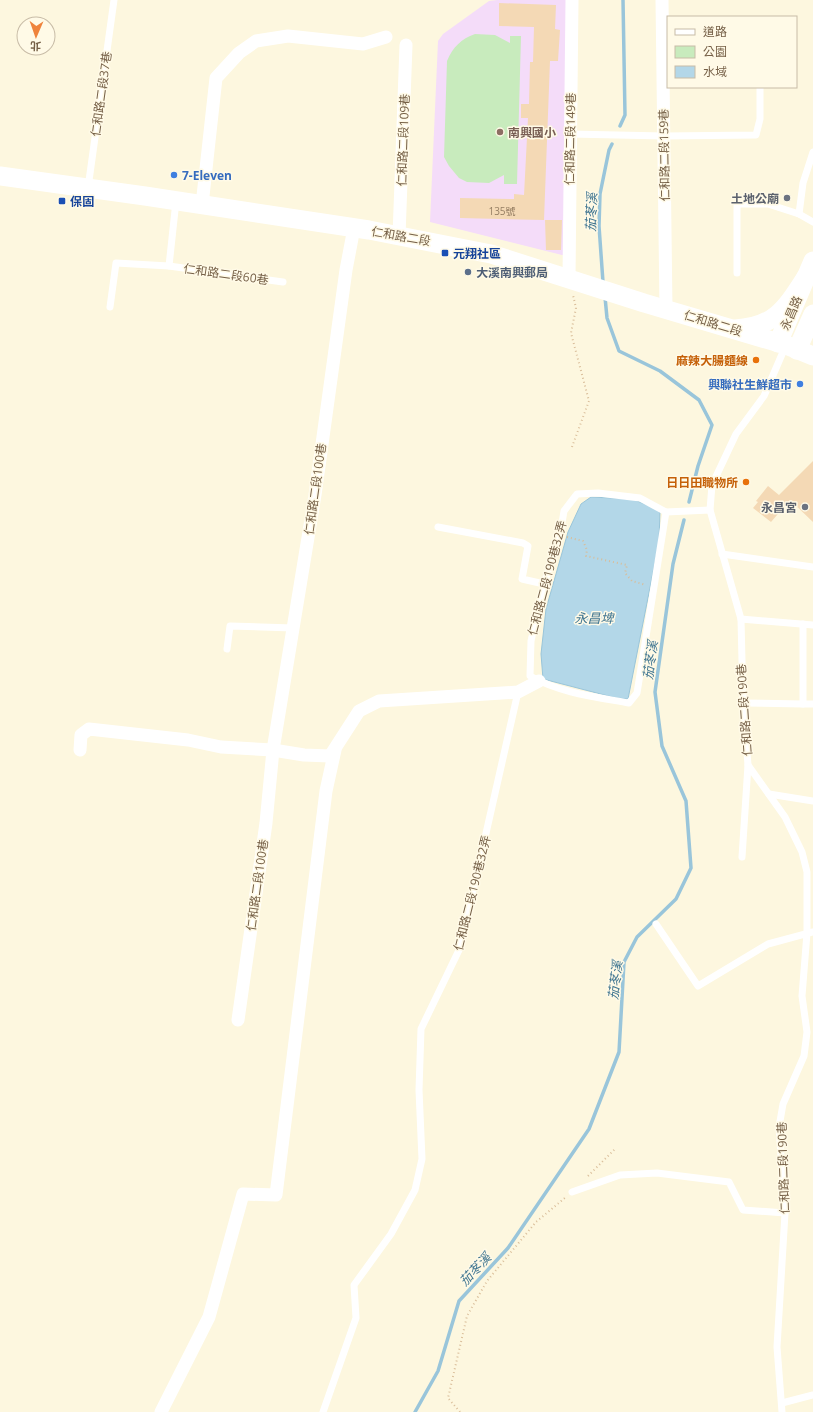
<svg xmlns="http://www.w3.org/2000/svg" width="813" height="1412" font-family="'Open Sans','Noto Sans TC',sans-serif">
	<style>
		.education { fill: #f4dcf9 }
		.green { fill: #c8ebbd }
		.water { fill: #b3d7e8; stroke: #99c5da }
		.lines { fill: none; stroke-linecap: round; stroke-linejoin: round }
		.stream { stroke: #99c5da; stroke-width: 3.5 }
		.building { fill: #f4d9b5 }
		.path { stroke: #d9bd99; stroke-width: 2; stroke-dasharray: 1 3; stroke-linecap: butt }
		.lane { stroke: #fff; stroke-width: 7 }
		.street { stroke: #fff; stroke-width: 13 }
		.secondary { stroke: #fff; stroke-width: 19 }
		.education-dot { fill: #8d6e63; stroke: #fffae7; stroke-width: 1.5 }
		.shop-dot { fill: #3f7fe0; stroke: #fffae7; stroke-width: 1.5 }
		.worship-dot { fill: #6b7280; stroke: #fffae7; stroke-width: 1.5 }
		.transit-dot { fill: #1a4fb4; stroke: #fffae7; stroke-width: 1.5 }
		.service-dot { fill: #5c6f8a; stroke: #fffae7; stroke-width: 1.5 }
		.food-dot { fill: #e8710a; stroke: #fffae7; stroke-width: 1.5 }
		.labels { text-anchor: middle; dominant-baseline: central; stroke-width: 3; stroke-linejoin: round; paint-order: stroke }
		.number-label { font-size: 10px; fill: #957e62 }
		.street-label { font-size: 12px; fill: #755f46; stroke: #fffae7 }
		.education-label { font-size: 12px; font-weight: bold; fill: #785e54; stroke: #fffae7; text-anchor: start }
		.shop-label { font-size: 12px; font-weight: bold; fill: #366cbe; stroke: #fffae7; text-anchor: start }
		.worship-label { font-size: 12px; font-weight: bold; fill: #5b616d; stroke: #fffae7; text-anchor: end }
		.transit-label { font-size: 12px; font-weight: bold; fill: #164399; stroke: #fffae7; text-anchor: start }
		.service-label { font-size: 12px; font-weight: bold; fill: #4e5e75; stroke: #fffae7; text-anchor: start }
		.food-label { font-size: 12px; font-weight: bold; fill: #c56008; stroke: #fffae7; text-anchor: end }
		.water-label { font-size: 13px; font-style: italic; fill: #417691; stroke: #fffae7 }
	</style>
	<rect width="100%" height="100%" fill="#fdf7df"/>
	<path class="education" d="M 497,0 L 568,0 L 566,256 L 430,222 L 438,41 L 443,34 L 489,1 Z"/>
	<path class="green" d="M 475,34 L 495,35 L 510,43 L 510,36 L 521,36 L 517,184 L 504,184 L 504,175 L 489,183 L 467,182 L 459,178 L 449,166 L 444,157 L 447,61 C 453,47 461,39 475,34 Z"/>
	<path class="water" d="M 591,497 L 632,499 L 660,510 L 659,542 L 628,699 L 616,698 L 543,679 L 541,654 L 546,609 L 568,532 L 581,504 Z"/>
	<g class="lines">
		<g class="stream">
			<path d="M 620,126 L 625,115 L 623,0"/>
			<path d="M 603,282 L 599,226 L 600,194 L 609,150 L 612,144"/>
			<path d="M 605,297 L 607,318 L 619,351 L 660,371 L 699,400 L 712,425 L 698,466 L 689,502"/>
			<path d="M 415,1412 L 438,1371 L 459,1301 L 508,1248 L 589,1129 L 619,1052 L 624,962 L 637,937 L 676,899 L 691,868 L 686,801 L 662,746 L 655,692 L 673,564 L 684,520"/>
		</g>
	</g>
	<g class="building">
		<path d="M 499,3 L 556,5 L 555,29 L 560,30 L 558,61 L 550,61 L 544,220 L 460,218 L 460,198 L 514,199 L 514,194 L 524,195 L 528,118 L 521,118 L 521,104 L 529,104 L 530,62 L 533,62 L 534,27 L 499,26 Z"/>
		<path d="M 545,220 L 562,220 L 561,250 L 546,250 Z"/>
		<path d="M 813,461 L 813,522 L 790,500 L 771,522 L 753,508 L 758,502 L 756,501 L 768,486 L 779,495 Z"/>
	</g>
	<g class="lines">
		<g class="path">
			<path d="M 572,447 L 589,401 L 571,333 L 576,308 L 573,295"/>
			<path d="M 567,537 L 583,541 L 587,550 L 586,556 L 627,565 L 625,573 L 632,581 L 646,585"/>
			<path d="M 588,1176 L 615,1149"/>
			<path d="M 460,1412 L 448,1398 L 467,1316 L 487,1281 L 536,1222 L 566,1197"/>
		</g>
		<g class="lane">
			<path d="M 570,134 L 664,136 L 756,135 L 760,119 L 760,87"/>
			<path d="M 88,188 L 114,0"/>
			<path d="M 799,214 L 803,183 L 813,152"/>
			<path d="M 169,266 L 283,282"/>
			<path d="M 737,273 L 737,204 L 768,204 L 799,214 L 813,222"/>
			<path d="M 110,307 L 116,263 L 169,266 L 176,201"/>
			<path d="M 598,493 L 640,498 L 666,512 L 637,693 L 629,703 C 596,697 560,693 530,676 L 531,641 L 544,584 L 560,535 L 564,511 L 577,494 Z"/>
			<path d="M 666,512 L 710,510"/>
			<path d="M 438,527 L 523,543 L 528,546 L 522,579 L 544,584"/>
			<path d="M 722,554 L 813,567"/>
			<path d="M 741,619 L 813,625"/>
			<path d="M 803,624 L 803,704 L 813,704"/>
			<path d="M 227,649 L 230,626 L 293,628"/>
			<path d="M 743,703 L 803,704"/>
			<path d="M 769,794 L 813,801"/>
			<path d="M 742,857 L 748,765"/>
			<path d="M 656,924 L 698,986 L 768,944 L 813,932"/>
			<path d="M 572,1192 L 620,1175 L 657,1173 L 729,1182 L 743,1210 L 785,1213"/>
			<path d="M 782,1403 L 813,1395"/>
			<path d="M 323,1412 L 356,1318 L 354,1285 L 391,1234 L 415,1190 L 422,1159 L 419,1090 L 421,1029 L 460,948 L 518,692"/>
			<path d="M 782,1412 L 777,1347 L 785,1213 L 779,1127 L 783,1104 L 804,1056 L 807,1032 L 802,996 L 807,933 L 807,872 L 802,852 L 785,817 L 748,765 L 743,703 L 741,619 L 710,510 L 712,485 L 736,434 L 764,396 L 786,345"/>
		</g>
		<g class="street">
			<path d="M 662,0 L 666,309"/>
			<path d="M 202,205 L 216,78 L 239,53 L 256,41 L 288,36 L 363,44 L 386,37"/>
			<path d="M 399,236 L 406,45"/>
			<path d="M 569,278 L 572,0"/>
			<path d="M 80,750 L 81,735 L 89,729 L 188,740 L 221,747 L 273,750 L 304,755 L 330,756 L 359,711 L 379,701 L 518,692 L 539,681"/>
			<path d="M 238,1020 L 266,823 L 273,750 L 315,495 L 346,270 L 354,228"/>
			<path d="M 161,1412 L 209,1317 L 243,1194 L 276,1195 L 326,791 L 335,750"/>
		</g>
		<g class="secondary">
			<path d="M 0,176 L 145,196 L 369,230 L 491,254 L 644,303 L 786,345 L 813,356"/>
			<path d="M 735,329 C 775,327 786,308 806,277"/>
			<path d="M 778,343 L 813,261"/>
			<path d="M 797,350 L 813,314"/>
		</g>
	</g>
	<circle class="education-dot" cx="500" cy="132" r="4"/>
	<g class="shop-dot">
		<circle cx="174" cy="175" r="4"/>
		<circle cx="800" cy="384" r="4"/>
	</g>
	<g class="worship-dot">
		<circle cx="787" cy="198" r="4"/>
		<circle cx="805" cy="507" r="4"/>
	</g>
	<g class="transit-dot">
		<rect x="58" y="197" width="8" height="8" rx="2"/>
		<rect x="441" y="249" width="8" height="8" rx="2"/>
	</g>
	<circle class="service-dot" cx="468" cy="272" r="4"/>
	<g class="food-dot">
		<circle cx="756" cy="360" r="4"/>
		<circle cx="746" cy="482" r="4"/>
	</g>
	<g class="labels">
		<g class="number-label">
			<text x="502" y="211">135號</text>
		</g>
		<g class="street-label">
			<text transform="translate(101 94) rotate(-82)">仁和路二段37巷</text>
			<text transform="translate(570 139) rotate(-89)">仁和路二段149巷</text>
			<text transform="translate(403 140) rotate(-88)">仁和路二段109巷</text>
			<text transform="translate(664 155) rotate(-91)">仁和路二段159巷</text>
			<text transform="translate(401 236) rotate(10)">仁和路二段</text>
			<text transform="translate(226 274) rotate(8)">仁和路二段60巷</text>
			<text transform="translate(791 313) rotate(-67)">永昌路</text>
			<text transform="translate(713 323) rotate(17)">仁和路二段</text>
			<text transform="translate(315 489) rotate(-82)">仁和路二段100巷</text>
			<text transform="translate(547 578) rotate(-75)">仁和路二段190巷32弄</text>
			<text transform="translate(744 710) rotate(-94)">仁和路二段190巷</text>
			<text transform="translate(257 885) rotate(-82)">仁和路二段100巷</text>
			<text transform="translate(472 893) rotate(-76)">仁和路二段190巷32弄</text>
			<text transform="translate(783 1168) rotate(-92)">仁和路二段190巷</text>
		</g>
		<g class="education-label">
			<text x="508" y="132">南興國小</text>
		</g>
		<g class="shop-label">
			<text x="182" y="175">7-Eleven</text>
			<text x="792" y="384" text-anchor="end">興聯社生鮮超市</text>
		</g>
		<g class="worship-label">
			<text x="779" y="198">土地公廟</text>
			<text x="797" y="507">永昌宮</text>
		</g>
		<g class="transit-label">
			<text x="70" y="201">保固</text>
			<text x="453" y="253">元翔社區</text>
		</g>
		<g class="service-label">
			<text x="476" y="272">大溪南興郵局</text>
		</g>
		<g class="food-label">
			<text x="748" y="360">麻辣大腸麵線</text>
			<text x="738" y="482">日日田職物所</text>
		</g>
		<g class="water-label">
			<text transform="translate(591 212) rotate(-88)">茄苳溪</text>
			<text x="594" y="618">永昌埤</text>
			<text transform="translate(650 660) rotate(-82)">茄苳溪</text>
			<text transform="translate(615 980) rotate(-83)">茄苳溪</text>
			<text transform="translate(475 1269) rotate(-47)">茄苳溪</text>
		</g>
	</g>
	<rect x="667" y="16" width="130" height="72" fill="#fffae7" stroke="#c8bca7"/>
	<rect x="675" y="29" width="20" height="6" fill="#ffffff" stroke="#c8bca7"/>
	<text x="703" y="36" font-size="12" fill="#755f46">道路</text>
	<rect x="675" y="46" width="20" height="12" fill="#c8ebbd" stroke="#c8bca7"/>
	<text x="703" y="56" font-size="12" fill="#755f46">公園</text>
	<rect x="675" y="66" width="20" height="12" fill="#b3d7e8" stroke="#c8bca7"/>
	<text x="703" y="76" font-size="12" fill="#755f46">水域</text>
	<g transform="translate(36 36) rotate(182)"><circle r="19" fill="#fffae7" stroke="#c8bca7"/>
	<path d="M0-3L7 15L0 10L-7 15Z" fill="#ef833c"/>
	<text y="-6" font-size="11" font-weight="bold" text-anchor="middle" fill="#755f46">北</text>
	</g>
</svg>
